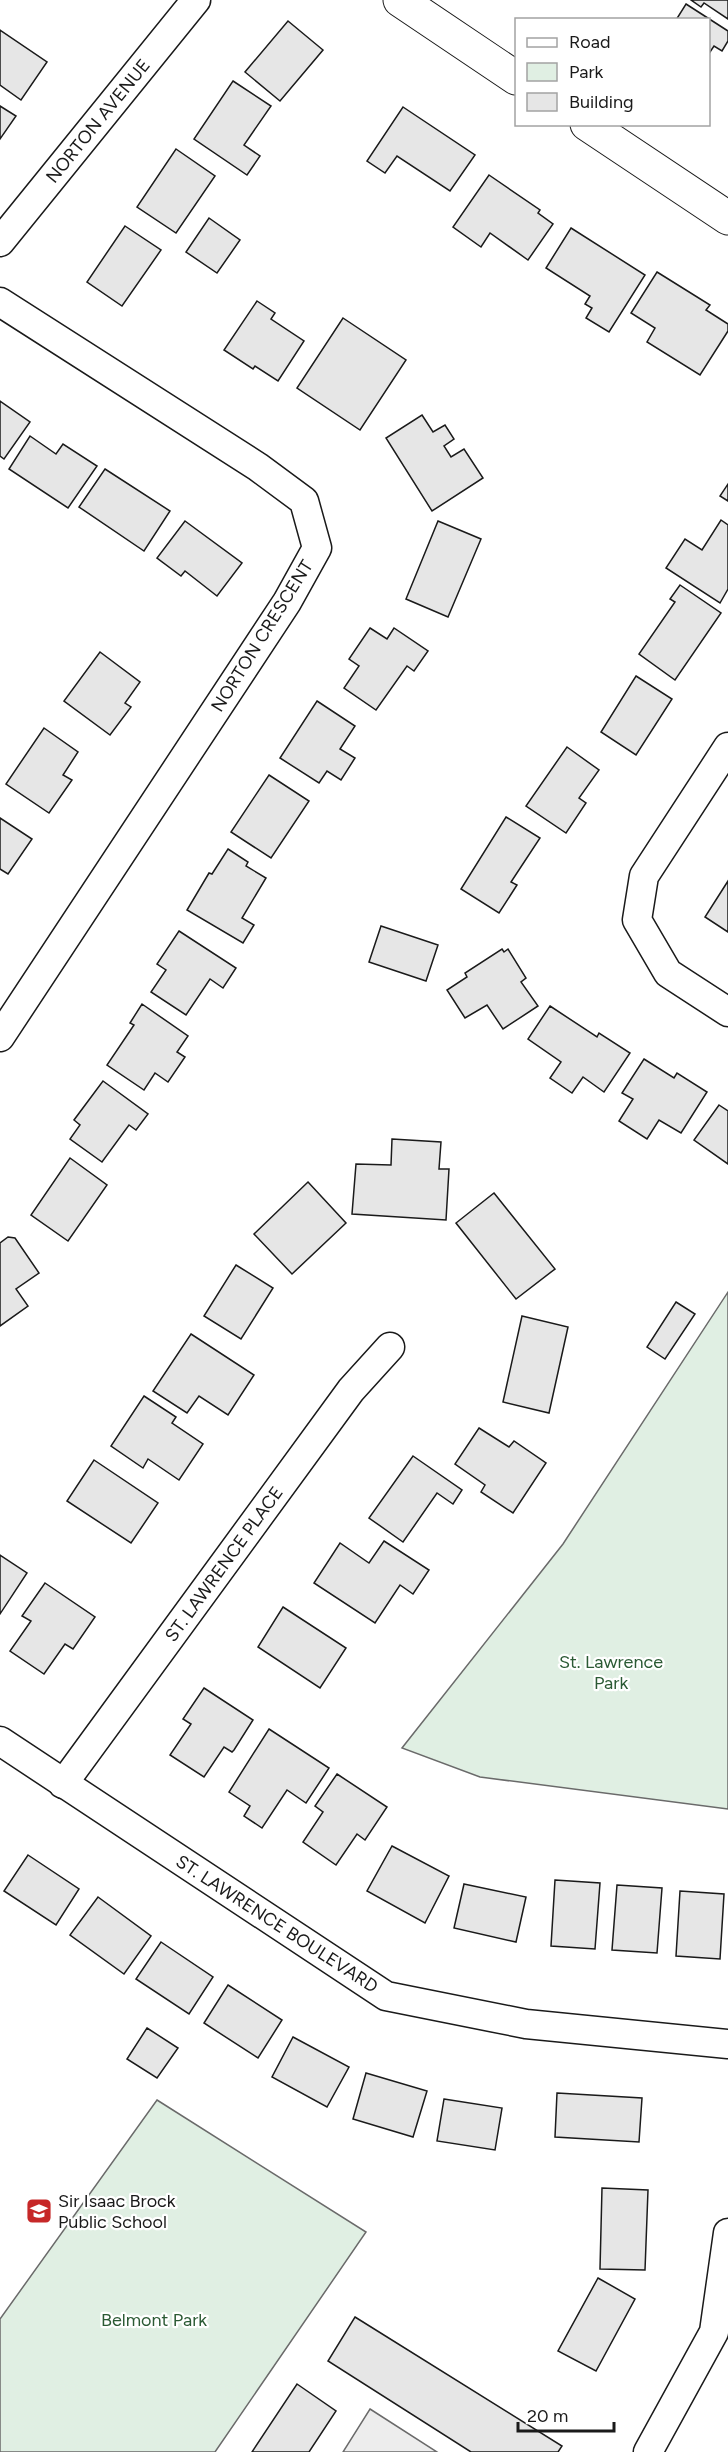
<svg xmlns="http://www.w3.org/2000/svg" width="728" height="2452" font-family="Figtree,sans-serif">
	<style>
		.green { fill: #e0efe3; stroke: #6a6a6a; stroke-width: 1.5 }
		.parking { fill: #ededed; stroke: #6a6a6a; stroke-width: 1.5 }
		.building { fill: #e6e6e6; stroke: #1a1a1a; stroke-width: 1.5 }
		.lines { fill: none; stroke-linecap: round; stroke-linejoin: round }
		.street-casing { stroke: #1a1a1a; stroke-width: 31 }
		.secondary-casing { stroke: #1a1a1a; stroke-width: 35 }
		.street { stroke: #fff; stroke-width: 28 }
		.secondary { stroke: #fff; stroke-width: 33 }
		.labels { text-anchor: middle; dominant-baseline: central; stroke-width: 4.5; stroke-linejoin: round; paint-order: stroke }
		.street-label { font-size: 18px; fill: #1a1a1a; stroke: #fff }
		.park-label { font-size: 18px; fill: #2b5a34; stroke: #fff }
		.poi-label { font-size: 18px; fill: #1a1a1a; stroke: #fff; text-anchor: start }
	</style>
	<rect width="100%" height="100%" fill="#fff"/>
	<g class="green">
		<path d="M 728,1292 L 728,1809 L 480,1777 L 402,1748 L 563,1544 Z"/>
		<path d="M 157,2100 L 366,2232 L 215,2452 L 0,2452 L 0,2319 Z"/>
	</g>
	<path class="parking" d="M 370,2409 L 437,2452 L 343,2452 Z"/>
	<g class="building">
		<path d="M 691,0 L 728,0 L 728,19 L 704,3 L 701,7 Z"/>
		<path d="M 686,4 L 728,31 L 728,41 L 722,51 L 714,46 L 708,55 L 708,20 L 676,20 Z"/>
		<path d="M 288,21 L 323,50 L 280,101 L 245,72 Z"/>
		<path d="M 0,30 L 47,62 L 21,100 L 0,85 Z"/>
		<path d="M 233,81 L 271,106 L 244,145 L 260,156 L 247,175 L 194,139 Z"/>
		<path d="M 0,106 L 16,116 L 0,139 Z"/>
		<path d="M 403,107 L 475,155 L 450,191 L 397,156 L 385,173 L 367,161 Z"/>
		<path d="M 176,149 L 215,176 L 176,233 L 137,207 Z"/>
		<path d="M 489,175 L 540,210 L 538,213 L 553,224 L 528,260 L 490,233 L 481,247 L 453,227 Z"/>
		<path d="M 209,218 L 240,240 L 217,273 L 186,252 Z"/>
		<path d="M 125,226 L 161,250 L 122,306 L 87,282 Z"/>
		<path d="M 571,228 L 645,275 L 609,332 L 586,318 L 592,308 L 585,304 L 590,296 L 546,268 Z"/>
		<path d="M 657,272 L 710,305 L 706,310 L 728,324 L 728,331 L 700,375 L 647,342 L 655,328 L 631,313 Z"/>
		<path d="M 257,301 L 275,313 L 271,319 L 304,341 L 278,381 L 255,366 L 253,369 L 224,350 Z"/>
		<path d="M 343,318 L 406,360 L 360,430 L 297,388 Z"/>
		<path d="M 0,401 L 30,422 L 4,459 L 0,456 Z"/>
		<path d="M 422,415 L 433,432 L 445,425 L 454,439 L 444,446 L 451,457 L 464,449 L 483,478 L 432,511 L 386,438 Z"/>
		<path d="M 30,436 L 56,454 L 63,444 L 97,466 L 68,508 L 9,469 Z"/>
		<path d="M 105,469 L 170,511 L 144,551 L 79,507 Z"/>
		<path d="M 728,484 L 728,501 L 720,496 Z"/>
		<path d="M 721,520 L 728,525 L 728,589 L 720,603 L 666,568 L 685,539 L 702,550 Z"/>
		<path d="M 185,521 L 242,563 L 217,596 L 185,571 L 181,576 L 157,558 Z"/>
		<path d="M 438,521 L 481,539 L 448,617 L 406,599 Z"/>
		<path d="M 680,585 L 721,613 L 675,680 L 639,654 L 675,602 L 670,599 Z"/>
		<path d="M 370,628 L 387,639 L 394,628 L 428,651 L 414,671 L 407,666 L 376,710 L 344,688 L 359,666 L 349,659 Z"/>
		<path d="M 100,652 L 140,682 L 125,703 L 131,707 L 110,735 L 64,701 Z"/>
		<path d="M 636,676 L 672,699 L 636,755 L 601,732 Z"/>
		<path d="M 317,701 L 355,726 L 340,749 L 355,758 L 341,780 L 327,771 L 319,783 L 280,758 Z"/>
		<path d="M 44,728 L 78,752 L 63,775 L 72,780 L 49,813 L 6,784 Z"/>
		<path d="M 567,747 L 599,770 L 579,798 L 586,803 L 566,833 L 526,806 Z"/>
		<path d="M 269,775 L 309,801 L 271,858 L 231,832 Z"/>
		<path d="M 506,817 L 540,838 L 511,882 L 517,885 L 499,913 L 461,889 Z"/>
		<path d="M 0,818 L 32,839 L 8,874 L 0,869 Z"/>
		<path d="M 228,849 L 248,862 L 246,866 L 266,878 L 242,918 L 254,925 L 243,943 L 187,910 L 209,873 L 212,874 Z"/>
		<path d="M 728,881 L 728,932 L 705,917 Z"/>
		<path d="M 381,926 L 438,945 L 426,981 L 369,962 Z"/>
		<path d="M 179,931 L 236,968 L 223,988 L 210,979 L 186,1015 L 151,992 L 166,970 L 157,964 Z"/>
		<path d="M 502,949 L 504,952 L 508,949 L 526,978 L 521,982 L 538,1006 L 503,1029 L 487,1005 L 465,1018 L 447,990 L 467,977 L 465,973 Z"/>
		<path d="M 142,1004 L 188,1036 L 177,1052 L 185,1057 L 168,1082 L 155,1073 L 144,1090 L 107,1065 L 134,1025 L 130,1023 Z"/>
		<path d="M 550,1006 L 597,1037 L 599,1033 L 630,1053 L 604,1092 L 583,1077 L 572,1093 L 550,1078 L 561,1062 L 528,1039 Z"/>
		<path d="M 644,1059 L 674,1078 L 677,1073 L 707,1092 L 681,1133 L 659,1120 L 647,1139 L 619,1121 L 633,1099 L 622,1093 Z"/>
		<path d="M 103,1081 L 148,1114 L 136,1130 L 129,1125 L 102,1162 L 70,1139 L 80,1125 L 74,1120 Z"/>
		<path d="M 719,1105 L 728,1111 L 728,1164 L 694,1140 Z"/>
		<path d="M 392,1139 L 441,1142 L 439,1169 L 449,1169 L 446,1220 L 352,1214 L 356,1164 L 391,1165 Z"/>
		<path d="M 70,1158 L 107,1185 L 68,1241 L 31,1215 Z"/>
		<path d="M 308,1182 L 346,1223 L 292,1274 L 254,1234 Z"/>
		<path d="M 494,1193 L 555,1269 L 516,1299 L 456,1223 Z"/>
		<path d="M 8,1237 L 15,1238 L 39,1273 L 16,1289 L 28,1306 L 0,1326 L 0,1243 Z"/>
		<path d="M 236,1265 L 273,1288 L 241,1339 L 204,1316 Z"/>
		<path d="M 676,1302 L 695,1314 L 665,1359 L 647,1347 Z"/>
		<path d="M 522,1316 L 568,1327 L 549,1413 L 503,1402 Z"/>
		<path d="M 191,1334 L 254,1375 L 228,1415 L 199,1396 L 187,1413 L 153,1391 Z"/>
		<path d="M 144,1396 L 176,1417 L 172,1423 L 203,1444 L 179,1480 L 148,1459 L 143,1468 L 111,1446 Z"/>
		<path d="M 479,1428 L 509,1447 L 514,1441 L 546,1463 L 513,1513 L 481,1492 L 485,1485 L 455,1464 Z"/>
		<path d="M 413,1456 L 462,1490 L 453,1504 L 437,1493 L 403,1542 L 369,1518 Z"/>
		<path d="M 94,1460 L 158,1503 L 131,1543 L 67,1501 Z"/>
		<path d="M 384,1541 L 429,1570 L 413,1594 L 400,1585 L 375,1623 L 314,1583 L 340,1543 L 369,1563 Z"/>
		<path d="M 0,1555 L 27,1573 L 0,1614 Z"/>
		<path d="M 45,1583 L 95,1617 L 73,1649 L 65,1644 L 44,1674 L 10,1651 L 31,1621 L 22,1616 Z"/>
		<path d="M 283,1607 L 346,1648 L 320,1688 L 258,1647 Z"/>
		<path d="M 204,1688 L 253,1720 L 234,1750 L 232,1752 L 224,1747 L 204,1777 L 170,1755 L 191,1724 L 183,1719 Z"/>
		<path d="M 269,1729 L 329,1768 L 306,1803 L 287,1790 L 262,1828 L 244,1816 L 250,1806 L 229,1792 Z"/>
		<path d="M 337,1774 L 387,1807 L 365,1840 L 357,1834 L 336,1865 L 303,1842 L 323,1812 L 315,1806 Z"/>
		<path d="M 392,1846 L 449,1876 L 425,1923 L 367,1891 Z"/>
		<path d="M 28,1855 L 79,1889 L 56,1925 L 4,1891 Z"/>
		<path d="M 555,1880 L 600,1883 L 595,1949 L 551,1946 Z"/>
		<path d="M 464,1884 L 526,1897 L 516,1942 L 454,1928 Z"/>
		<path d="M 617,1885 L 662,1888 L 657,1953 L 612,1950 Z"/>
		<path d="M 680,1891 L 724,1894 L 720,1959 L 676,1956 Z"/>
		<path d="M 98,1897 L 151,1936 L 124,1974 L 70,1935 Z"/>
		<path d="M 161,1942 L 213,1977 L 189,2014 L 136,1979 Z"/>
		<path d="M 228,1985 L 282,2020 L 258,2058 L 204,2023 Z"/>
		<path d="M 147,2028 L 178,2048 L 157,2078 L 127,2059 Z"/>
		<path d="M 293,2037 L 349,2067 L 327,2107 L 272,2077 Z"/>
		<path d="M 366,2073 L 427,2091 L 413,2137 L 353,2119 Z"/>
		<path d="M 557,2093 L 642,2098 L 639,2142 L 555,2137 Z"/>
		<path d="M 444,2099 L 502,2108 L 495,2150 L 437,2141 Z"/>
		<path d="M 602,2188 L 648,2190 L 645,2270 L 600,2269 Z"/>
		<path d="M 598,2278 L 635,2299 L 596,2371 L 558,2351 Z"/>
		<path d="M 355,2317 L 562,2446 L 558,2452 L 471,2452 L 328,2361 Z"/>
		<path d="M 297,2384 L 336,2411 L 309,2452 L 252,2452 Z"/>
	</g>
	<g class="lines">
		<defs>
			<g id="street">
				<path d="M 0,242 L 196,0"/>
				<path d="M 0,302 L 258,467 L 304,501 L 317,548 L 287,602 L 0,1037"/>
				<path d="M 728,747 L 644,876 L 637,920 L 668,973 L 728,1012"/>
				<path d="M 0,1741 L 386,1996 L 526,2024 L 728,2044"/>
				<path d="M 63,1784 L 351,1390 L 390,1347"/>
				<path d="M 648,2452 L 714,2332 L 728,2233"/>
			</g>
			<g id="secondary">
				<path d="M 400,0 L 516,78"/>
				<path d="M 587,124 L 728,218"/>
			</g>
		</defs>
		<use href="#street" class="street-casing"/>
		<use href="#secondary" class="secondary-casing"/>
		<use href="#street" class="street"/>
		<use href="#secondary" class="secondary"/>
	</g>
	<defs>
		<symbol id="school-square" viewBox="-11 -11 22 22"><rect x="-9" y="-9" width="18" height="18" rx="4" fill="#c62828" stroke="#fff"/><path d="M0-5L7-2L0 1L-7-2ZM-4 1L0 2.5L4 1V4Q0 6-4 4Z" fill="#fff"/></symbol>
	</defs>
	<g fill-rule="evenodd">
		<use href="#school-square" x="24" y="2196" width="30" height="30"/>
	</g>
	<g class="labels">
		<g class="street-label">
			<text transform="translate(98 121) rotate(-51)">NORTON AVENUE</text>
			<text transform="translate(262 636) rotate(-58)">NORTON CRESCENT</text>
			<text transform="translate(224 1564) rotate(-54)">ST. LAWRENCE PLACE</text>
			<text transform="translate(277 1924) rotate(33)">ST. LAWRENCE BOULEVARD</text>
		</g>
		<g class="park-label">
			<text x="611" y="1662">St. Lawrence<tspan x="611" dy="21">Park</tspan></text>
			<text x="154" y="2320">Belmont Park</text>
		</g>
		<g class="poi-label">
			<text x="58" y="2201">Sir Isaac Brock<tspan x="58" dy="21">Public School</tspan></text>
		</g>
	</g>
	<rect x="515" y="18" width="195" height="108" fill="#ffffff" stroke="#a3a3a3" stroke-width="1.5"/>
	<rect x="527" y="38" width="30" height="9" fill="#ffffff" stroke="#a3a3a3" stroke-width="1.5"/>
	<text x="569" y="48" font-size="18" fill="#1a1a1a">Road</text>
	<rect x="527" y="63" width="30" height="18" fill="#e0efe3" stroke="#a3a3a3" stroke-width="1.5"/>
	<text x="569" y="78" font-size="18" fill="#1a1a1a">Park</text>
	<rect x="527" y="93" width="30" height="18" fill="#e6e6e6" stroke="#a3a3a3" stroke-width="1.5"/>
	<text x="569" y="108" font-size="18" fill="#1a1a1a">Building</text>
	<path d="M518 2422v9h96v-9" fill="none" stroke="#1a1a1a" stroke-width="3"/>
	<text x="527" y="2422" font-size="18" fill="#1a1a1a" stroke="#ffffff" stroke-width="4.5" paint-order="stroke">20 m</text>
</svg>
